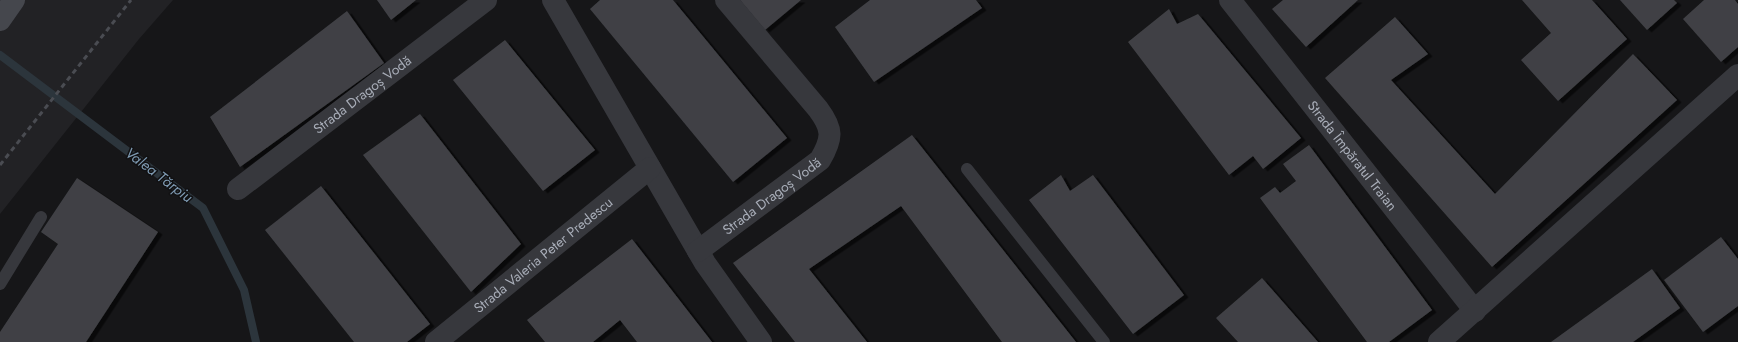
<svg xmlns="http://www.w3.org/2000/svg" width="1738" height="342" font-family="Jost,sans-serif">
	<style>
		.built { fill: #222225 }
		.lines { fill: none; stroke-linecap: round; stroke-linejoin: round }
		.stream { stroke: #2c353c; stroke-width: 8 }
		.building { fill: #404145; filter: url(#shadow) }
		.lane { stroke: #37383d; stroke-width: 12 }
		.street { stroke: #37383d; stroke-width: 22 }
		.secondary { stroke: #45474d; stroke-width: 22 }
		.rail { stroke: #4a4c52; stroke-width: 3; stroke-dasharray: 5 4; stroke-linecap: butt }
		.labels { text-anchor: middle; dominant-baseline: central; stroke-width: 3; stroke-linejoin: round; paint-order: stroke }
		.street-label { font-size: 14px; fill: #a8adb8; stroke: #111113 }
		.water-label { font-size: 15px; font-style: italic; fill: #7f9bb3; stroke: #111113 }
	</style>
	<defs>
		<filter id="shadow"><feDropShadow dx="4.5" dy="2.5" stdDeviation="0" flood-color="#0009"/></filter>
	</defs>
	<rect width="100%" height="100%" fill="#161618"/>
	<path class="built" d="M 0,0 L 173,0 L 139,39 L 0,214 Z"/>
	<g class="lines">
		<path class="stream" d="M 0,55 L 203,208 L 244,290 L 256,342"/>
	</g>
	<g class="building">
		<path d="M 377,0 L 416,0 L 391,20 Z"/>
		<path d="M 600,0 L 673,0 L 787,138 L 733,182 L 590,9 Z"/>
		<path d="M 740,0 L 801,0 L 765,30 Z"/>
		<path d="M 870,0 L 976,0 L 982,8 L 874,82 L 835,27 Z"/>
		<path d="M 1283,0 L 1358,0 L 1306,47 L 1272,9 Z"/>
		<path d="M 1522,0 L 1592,0 L 1627,39 L 1558,101 L 1521,60 L 1551,33 Z"/>
		<path d="M 1620,0 L 1674,0 L 1677,3 L 1647,30 Z"/>
		<path d="M 1704,0 L 1735,0 L 1738,4 L 1738,47 L 1721,62 L 1683,19 Z"/>
		<path d="M 1169,9 L 1177,24 L 1198,14 L 1301,138 L 1263,169 L 1253,156 L 1229,175 L 1128,42 Z"/>
		<path d="M 347,11 L 384,63 L 240,167 L 210,117 Z"/>
		<path d="M 1395,17 L 1428,54 L 1391,80 L 1495,194 L 1633,54 L 1677,100 L 1492,267 L 1325,78 Z"/>
		<path d="M 505,40 L 595,150 L 543,191 L 453,80 Z"/>
		<path d="M 420,114 L 521,244 L 471,292 L 363,155 Z"/>
		<path d="M 912,135 L 1076,342 L 1002,342 L 901,206 L 809,269 L 867,342 L 795,342 L 733,263 Z"/>
		<path d="M 1309,145 L 1432,310 L 1389,342 L 1367,342 L 1260,198 L 1275,187 L 1280,193 L 1296,181 L 1283,164 Z"/>
		<path d="M 1061,175 L 1070,191 L 1093,175 L 1184,295 L 1133,334 L 1029,200 Z"/>
		<path d="M 77,178 L 158,232 L 86,342 L 0,342 L 0,332 L 58,244 L 41,232 Z"/>
		<path d="M 321,186 L 430,324 L 407,342 L 354,342 L 265,230 Z"/>
		<path d="M 1721,237 L 1738,259 L 1738,306 L 1703,332 L 1664,280 Z"/>
		<path d="M 632,239 L 712,342 L 637,342 L 620,320 L 593,342 L 545,342 L 527,320 Z"/>
		<path d="M 1652,269 L 1680,308 L 1633,342 L 1551,342 Z"/>
		<path d="M 1262,278 L 1318,342 L 1238,342 L 1216,318 Z"/>
	</g>
	<g class="lines">
		<g class="lane">
			<path d="M 967,169 L 1104,342"/>
			<path d="M 0,284 L 41,217"/>
		</g>
		<g class="street">
			<path d="M 553,0 L 705,263 L 761,342"/>
			<path id="s1" d="M 1230,0 L 1475,311"/>
			<path id="s2" d="M 238,189 L 486,0"/>
			<path id="s3" d="M 698,251 L 820,160 C 833,138 833,129 818,109 L 726,0"/>
			<path id="s4" d="M 436,342 L 650,168"/>
			<path d="M 1439,342 L 1738,75"/>
		</g>
		<path class="secondary" d="M 0,20 L 14,0"/>
		<path class="rail" d="M 0,165 L 131,0"/>
	</g>
	<g class="labels">
		<g class="street-label">
			<text stroke="none"><textPath href="#s2" startOffset="156">Strada Dragoș Vodă</textPath></text>
			<text stroke="none"><textPath href="#s1" startOffset="198">Strada Împăratul Traian</textPath></text>
			<text stroke="none"><textPath href="#s3" startOffset="92">Strada Dragoș Vodă</textPath></text>
			<text stroke="none"><textPath href="#s4" startOffset="138">Strada Valeria Peter Predescu</textPath></text>
		</g>
		<g class="water-label">
			<text transform="translate(159 175) rotate(37)">Valea Tărpiu</text>
		</g>
	</g>
</svg>
